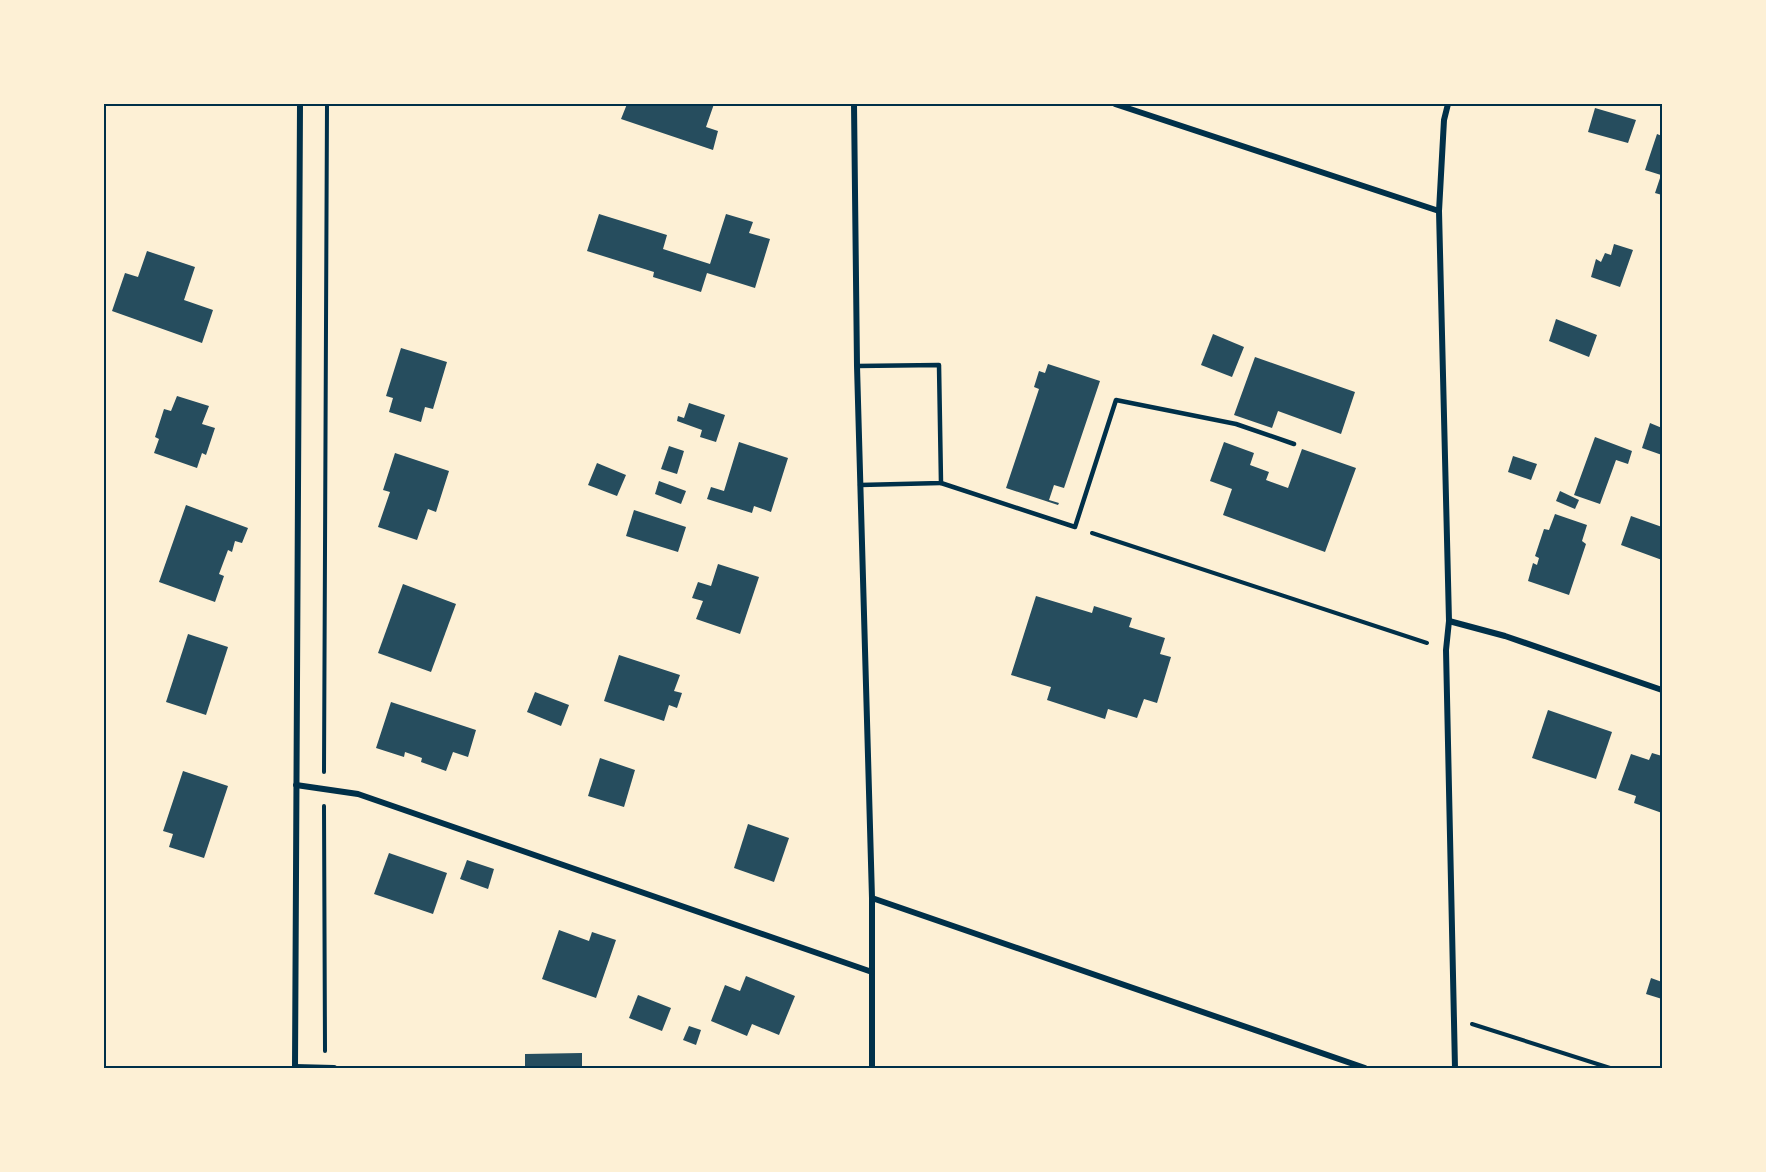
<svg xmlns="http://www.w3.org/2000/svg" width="1766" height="1172" font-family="'Alegreya Sans',sans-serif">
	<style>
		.building { fill: #264d5e }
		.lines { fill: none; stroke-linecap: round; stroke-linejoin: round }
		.path { stroke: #003049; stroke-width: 4 }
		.service { stroke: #003049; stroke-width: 4.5 }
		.minor { stroke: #003049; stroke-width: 6 }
		.neatline { fill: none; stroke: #003049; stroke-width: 2 }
	</style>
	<rect width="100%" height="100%" fill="#fdf0d5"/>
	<g class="building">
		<path d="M 627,104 L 714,104 L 706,127 L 718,131 L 713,150 L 621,119 Z"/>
		<path d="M 1595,108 L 1636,120 L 1628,143 L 1588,132 Z"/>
		<path d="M 1657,134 L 1662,136 L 1662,195 L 1655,193 L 1661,175 L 1645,170 Z"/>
		<path d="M 599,214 L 667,235 L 663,249 L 710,264 L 726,214 L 753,222 L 749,233 L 770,239 L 755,288 L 707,273 L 701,292 L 653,277 L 654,272 L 587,251 Z"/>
		<path d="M 1614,244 L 1633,250 L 1620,287 L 1591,277 L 1596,259 L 1601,262 L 1605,253 L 1611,255 Z"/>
		<path d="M 147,251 L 195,267 L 184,300 L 213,310 L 202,343 L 112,311 L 125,273 L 138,277 Z"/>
		<path d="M 1556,319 L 1597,335 L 1589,357 L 1549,341 Z"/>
		<path d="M 1213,334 L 1244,347 L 1232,377 L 1201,365 Z"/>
		<path d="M 401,348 L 447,362 L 433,409 L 425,407 L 421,422 L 389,412 L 393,398 L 386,396 Z"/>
		<path d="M 1255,357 L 1355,392 L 1341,434 L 1278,411 L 1272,428 L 1234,415 Z"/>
		<path d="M 1048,364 L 1100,381 L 1064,488 L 1054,485 L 1049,500 L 1059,503 L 1058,505 L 1006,488 L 1039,389 L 1034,387 L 1039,371 L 1045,373 Z"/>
		<path d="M 177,396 L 209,406 L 202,424 L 215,428 L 206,455 L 202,453 L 197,468 L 154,453 L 159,439 L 155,437 L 164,409 L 171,411 Z"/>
		<path d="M 689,403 L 725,415 L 716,442 L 700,437 L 702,430 L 677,421 L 678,416 L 684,418 Z"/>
		<path d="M 1650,423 L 1662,428 L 1662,455 L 1642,448 Z"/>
		<path d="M 1595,437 L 1632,451 L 1628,464 L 1616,460 L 1600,504 L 1574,495 Z"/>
		<path d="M 739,442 L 788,458 L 771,512 L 754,506 L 752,513 L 707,499 L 711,487 L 724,491 Z"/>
		<path d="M 1224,442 L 1254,453 L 1250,465 L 1269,472 L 1266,480 L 1288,488 L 1302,449 L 1356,468 L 1325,552 L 1223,515 L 1232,489 L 1210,481 Z"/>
		<path d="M 669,446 L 684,451 L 677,474 L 661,469 Z"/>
		<path d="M 395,453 L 449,471 L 436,512 L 428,509 L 417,540 L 378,527 L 390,492 L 383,490 Z"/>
		<path d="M 1513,456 L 1537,464 L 1531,480 L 1508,472 Z"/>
		<path d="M 597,463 L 626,475 L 617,496 L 588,485 Z"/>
		<path d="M 659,481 L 686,491 L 681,504 L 655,494 Z"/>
		<path d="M 1560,491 L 1579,500 L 1575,509 L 1556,501 Z"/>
		<path d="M 186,505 L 248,528 L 242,543 L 235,541 L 232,552 L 228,550 L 219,574 L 224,576 L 215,602 L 159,582 Z"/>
		<path d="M 634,510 L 686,527 L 678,552 L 626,536 Z"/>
		<path d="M 1555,514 L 1587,525 L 1582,541 L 1586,544 L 1569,595 L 1528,581 L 1533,563 L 1537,565 L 1539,558 L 1535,556 L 1544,529 L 1549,530 Z"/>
		<path d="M 1631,516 L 1662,527 L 1662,560 L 1621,545 Z"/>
		<path d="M 718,564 L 759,577 L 740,634 L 696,619 L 703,601 L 692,598 L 698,582 L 711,586 Z"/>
		<path d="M 403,584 L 456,604 L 431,672 L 378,653 Z"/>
		<path d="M 1036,596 L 1092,613 L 1094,606 L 1132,618 L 1129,627 L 1165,638 L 1160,654 L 1171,657 L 1157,703 L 1144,699 L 1137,718 L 1108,709 L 1105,719 L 1047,700 L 1051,687 L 1011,675 Z"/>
		<path d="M 188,634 L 228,647 L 206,715 L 166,702 Z"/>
		<path d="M 619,655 L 680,675 L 674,691 L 682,693 L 677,708 L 669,705 L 664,721 L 604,701 Z"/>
		<path d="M 535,692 L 569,705 L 561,726 L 527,712 Z"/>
		<path d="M 391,702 L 476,730 L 468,757 L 453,752 L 446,771 L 421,762 L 422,758 L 405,752 L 404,757 L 376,748 Z"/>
		<path d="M 1548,710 L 1612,732 L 1596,779 L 1532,758 Z"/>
		<path d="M 1652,753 L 1662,756 L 1662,813 L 1634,803 L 1636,796 L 1618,790 L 1631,754 L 1649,760 Z"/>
		<path d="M 600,758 L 635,770 L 624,807 L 588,796 Z"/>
		<path d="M 183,771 L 228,786 L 204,858 L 169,847 L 173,834 L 163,831 Z"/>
		<path d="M 748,824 L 789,838 L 774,882 L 734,868 Z"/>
		<path d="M 389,853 L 447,873 L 433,914 L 374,894 Z"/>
		<path d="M 467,860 L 494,869 L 488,889 L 460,879 Z"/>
		<path d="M 559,930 L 589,941 L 592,932 L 616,940 L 596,998 L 542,979 Z"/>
		<path d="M 746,976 L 795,996 L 779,1035 L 752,1024 L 747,1036 L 711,1021 L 725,985 L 740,991 Z"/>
		<path d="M 1651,978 L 1662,982 L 1662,999 L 1646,994 Z"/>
		<path d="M 638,995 L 671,1008 L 662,1031 L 629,1018 Z"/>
		<path d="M 689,1026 L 701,1030 L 696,1045 L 683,1040 Z"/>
		<path d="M 582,1053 L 582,1068 L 525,1068 L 525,1054 Z"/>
	</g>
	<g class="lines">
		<g class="path">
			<path d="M 1092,533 L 1427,643"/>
			<path d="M 324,772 L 327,104"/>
			<path d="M 324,806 L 325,1051"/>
			<path d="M 1472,1024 L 1610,1068"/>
		</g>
		<g class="service">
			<path d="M 857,366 L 939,365 L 941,483 L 860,485"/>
			<path d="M 941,483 L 1075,527 L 1116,400 L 1236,424 L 1294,444"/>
		</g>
		<g class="minor">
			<path d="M 854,104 L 857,366 L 872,898 L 872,1068"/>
			<path d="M 1115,104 L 1439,211"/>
			<path d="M 1448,104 L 1444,120 L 1439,211 L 1449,621 L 1446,650 L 1455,1068"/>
			<path d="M 1449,621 L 1505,636 L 1662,690"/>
			<path d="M 296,785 L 358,794 L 872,972"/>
			<path d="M 872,898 L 1365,1068"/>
			<path d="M 295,1067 L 334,1068"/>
			<path d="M 295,1068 L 300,104"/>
		</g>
	</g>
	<rect width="1766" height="1172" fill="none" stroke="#fdf0d5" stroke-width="210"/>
	<rect x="105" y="105" width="1556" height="962" class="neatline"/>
</svg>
